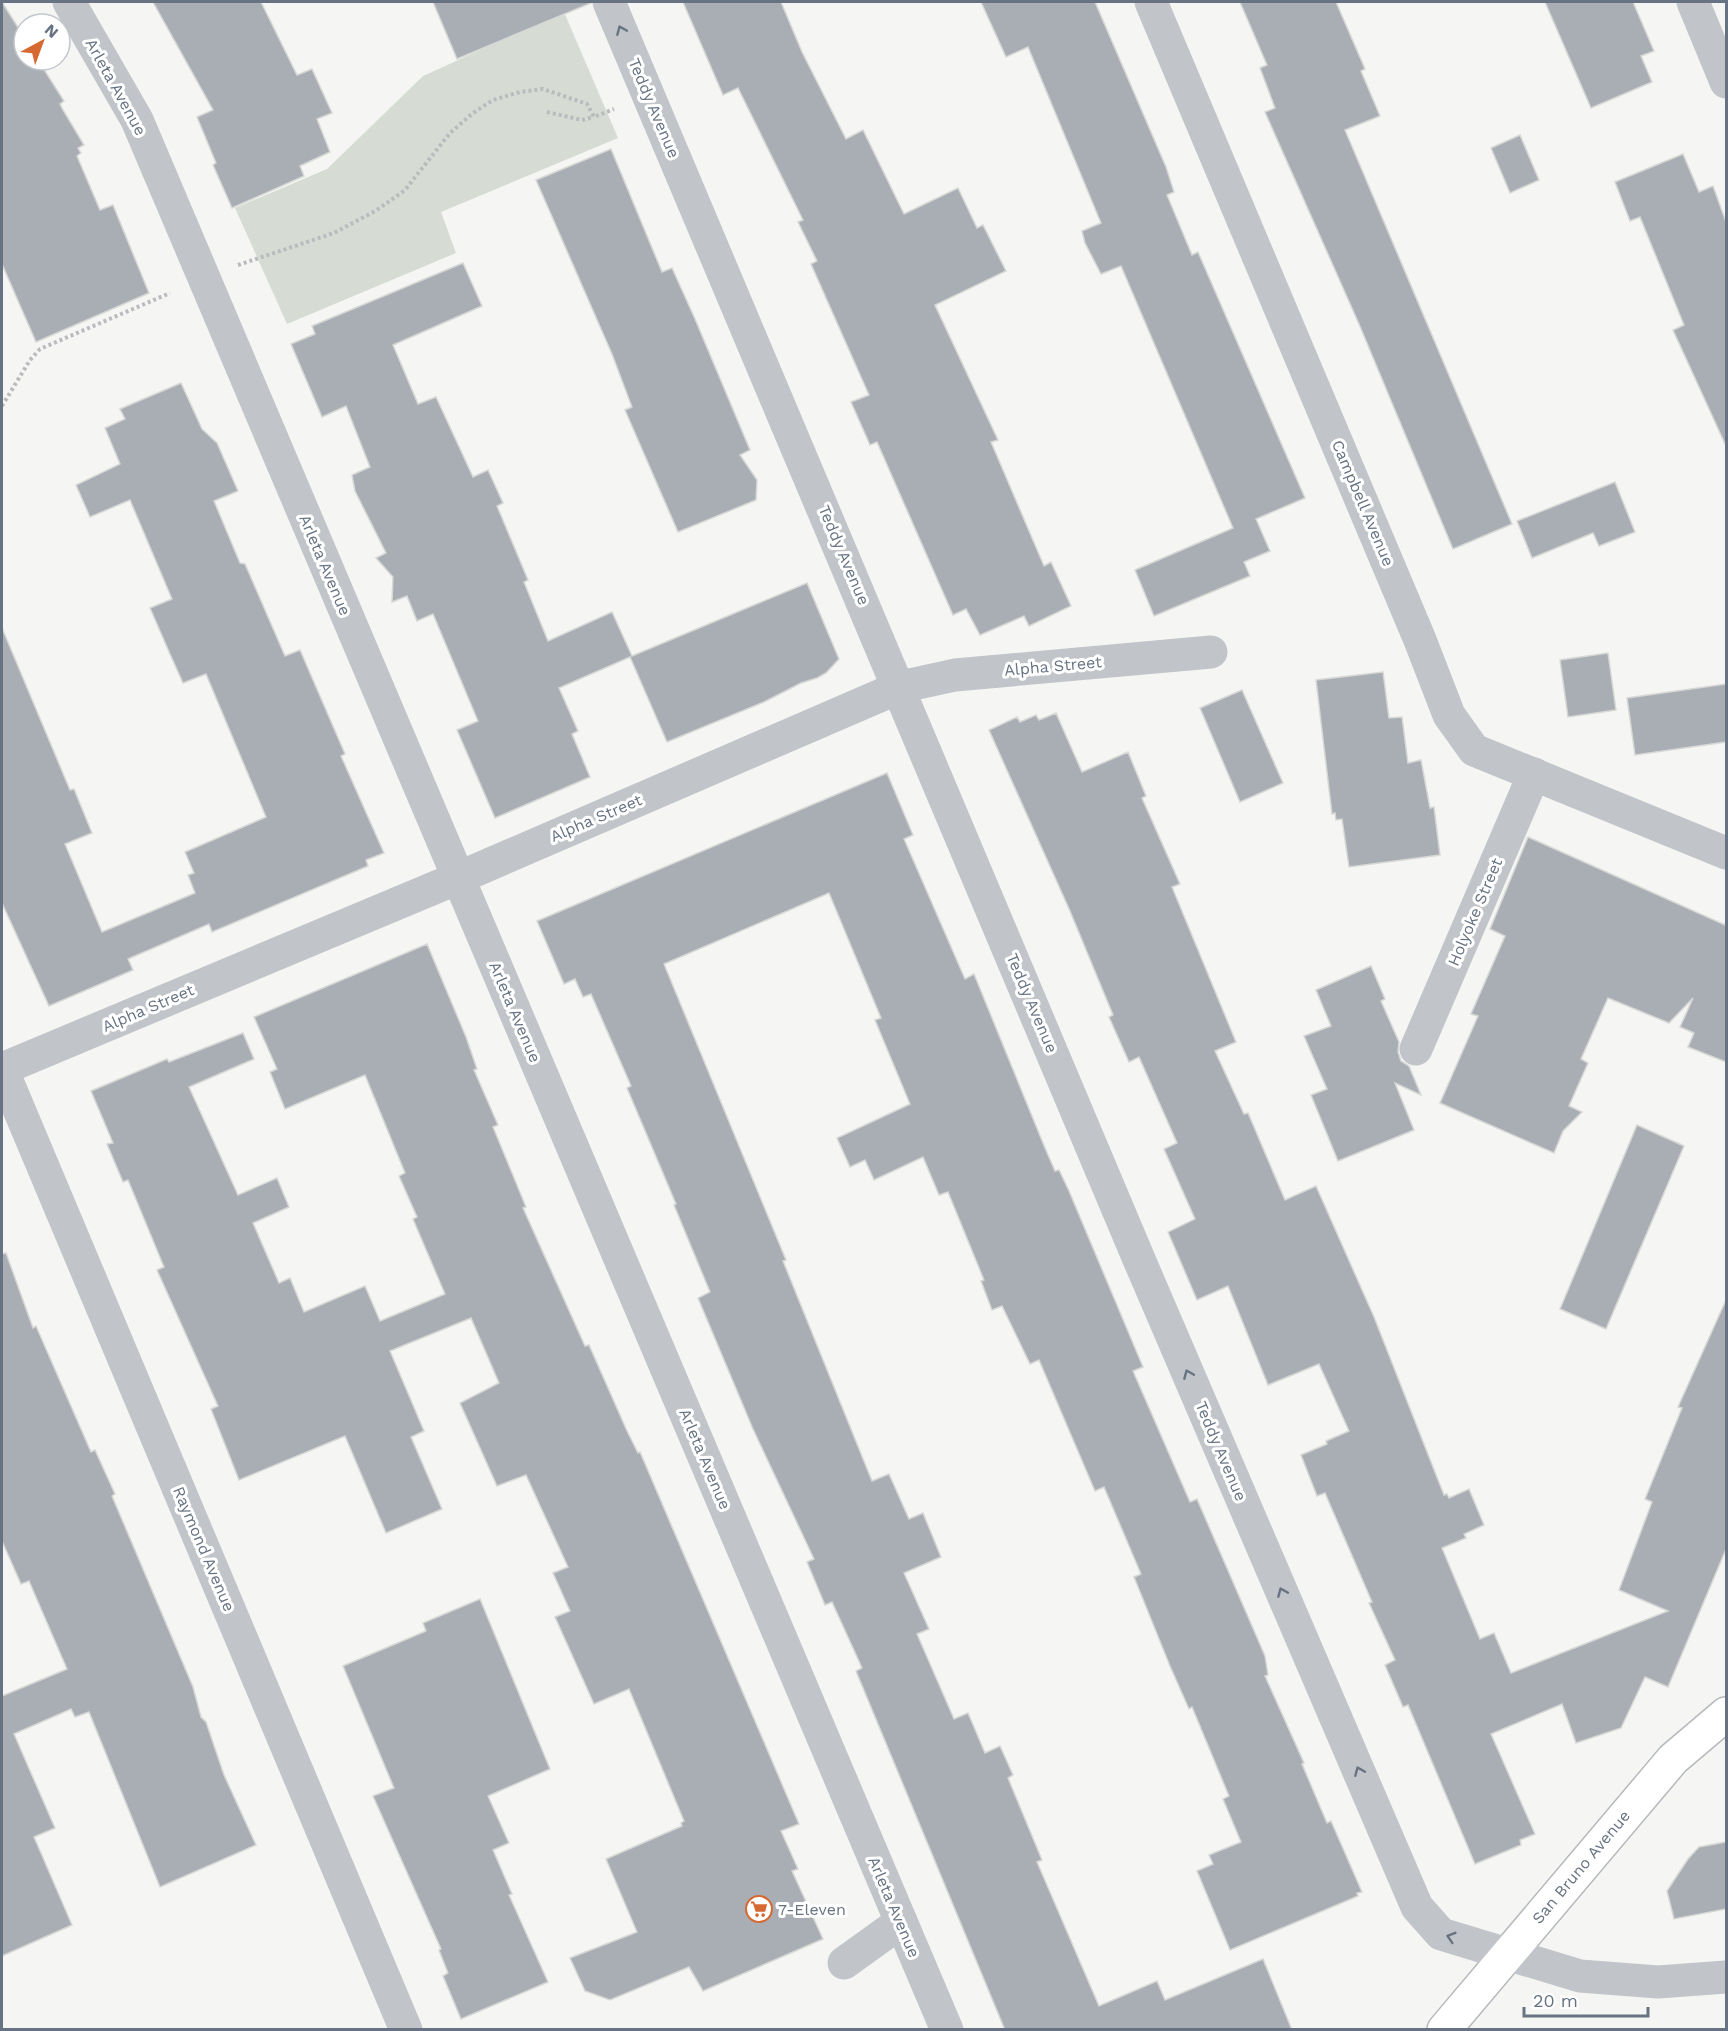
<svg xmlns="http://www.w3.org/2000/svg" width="1728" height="2031" font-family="'Work Sans',sans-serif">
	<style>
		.green { fill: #d6dcd4 }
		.building { fill: #a8aeb4; stroke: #d7d7d5; stroke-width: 1.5 }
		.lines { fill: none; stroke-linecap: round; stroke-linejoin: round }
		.major-casing { stroke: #b5b8bc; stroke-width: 36 }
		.path { stroke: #b9bbbe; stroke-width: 4; stroke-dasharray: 3 3; stroke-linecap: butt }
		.minor { stroke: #c1c4c8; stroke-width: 33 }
		.major { stroke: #fff; stroke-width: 33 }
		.oneway { stroke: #677382 }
		.labels { text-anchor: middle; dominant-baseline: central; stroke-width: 6; stroke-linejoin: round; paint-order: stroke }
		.street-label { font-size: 16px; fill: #677382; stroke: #fff }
		.poi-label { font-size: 16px; fill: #677382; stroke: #fff; text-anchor: start }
	</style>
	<rect width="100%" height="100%" fill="#f5f6f3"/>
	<path class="green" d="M 564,12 L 618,138 L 441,212 L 456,253 L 287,324 L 235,208 L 327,169 L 423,76 Z"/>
	<g class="building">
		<path d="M 2,2 L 24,37 L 24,60 L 38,60 L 64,101 L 60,104 L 63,110 L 84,145 L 78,148 L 81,153 L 77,156 L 100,210 L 113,205 L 149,293 L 36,342 L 2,264 Z"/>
		<path d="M 153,2 L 261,2 L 297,75 L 312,69 L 332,113 L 317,119 L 330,152 L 300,166 L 304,176 L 232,208 L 213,165 L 216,163 L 197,117 L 213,110 Z"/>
		<path d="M 433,2 L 591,2 L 591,3 L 457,59 Z"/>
		<path d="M 683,2 L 781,2 L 802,52 L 846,139 L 863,130 L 904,214 L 958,188 L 977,228 L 983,225 L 1006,271 L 935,305 L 998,440 L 991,442 L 1044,566 L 1051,562 L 1071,606 L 1029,626 L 1024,616 L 980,635 L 966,609 L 953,615 L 877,442 L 870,445 L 851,402 L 869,395 L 811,264 L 817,261 L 798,222 L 803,220 L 738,88 L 723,95 Z"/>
		<path d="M 981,2 L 1095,2 L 1166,167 L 1174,192 L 1167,195 L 1192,255 L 1198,252 L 1305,498 L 1256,519 L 1270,551 L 1244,562 L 1250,576 L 1154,616 L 1135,570 L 1233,528 L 1121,266 L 1101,274 L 1085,243 L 1082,231 L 1101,223 L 1028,47 L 1006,57 Z"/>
		<path d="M 1240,2 L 1336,2 L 1365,69 L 1361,71 L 1380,116 L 1345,130 L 1512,524 L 1453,549 L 1359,324 L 1265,112 L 1275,108 L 1260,68 L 1267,65 Z"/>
		<path d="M 1545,2 L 1633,2 L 1654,51 L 1641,56 L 1652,82 L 1591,108 Z"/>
		<path d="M 1520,135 L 1539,180 L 1510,193 L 1491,148 Z"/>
		<path d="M 611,149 L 662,272 L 672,268 L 695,319 L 750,450 L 740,455 L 757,480 L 756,500 L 678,532 L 625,410 L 632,407 L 612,354 L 536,180 Z"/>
		<path d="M 1683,154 L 1699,192 L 1713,186 L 1726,222 L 1726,446 L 1673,330 L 1684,325 L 1640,217 L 1630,221 L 1615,182 Z"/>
		<path d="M 463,263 L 482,306 L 393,345 L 418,404 L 436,397 L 473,477 L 488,470 L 503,503 L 497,506 L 528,580 L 524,582 L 548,641 L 612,612 L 632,656 L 807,583 L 839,659 L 826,673 L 817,678 L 801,683 L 764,702 L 667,742 L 630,657 L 559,688 L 578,731 L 572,734 L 590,777 L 495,818 L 457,730 L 478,721 L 433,614 L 417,621 L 407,596 L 392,602 L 393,577 L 376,558 L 386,553 L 355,491 L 352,475 L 370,467 L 346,406 L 322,417 L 291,344 L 315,334 L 312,326 Z"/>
		<path d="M 181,383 L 202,429 L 217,443 L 238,491 L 214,501 L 240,563 L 245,564 L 285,656 L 300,650 L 345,754 L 341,756 L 384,853 L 366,860 L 368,866 L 212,932 L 209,924 L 128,959 L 133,970 L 49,1006 L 2,903 L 2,628 L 70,790 L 74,789 L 92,833 L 65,844 L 102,932 L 195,893 L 188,875 L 194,873 L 185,852 L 266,817 L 206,674 L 183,683 L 170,654 L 150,608 L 172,599 L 130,500 L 90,517 L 76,485 L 120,464 L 105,428 L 125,419 L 120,409 Z"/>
		<path d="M 1615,482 L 1635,532 L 1599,546 L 1593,533 L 1532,558 L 1517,521 Z"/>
		<path d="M 1608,653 L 1616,710 L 1568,717 L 1560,660 Z"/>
		<path d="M 1383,672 L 1389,718 L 1402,717 L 1408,763 L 1421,760 L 1430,808 L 1434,807 L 1440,855 L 1349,867 L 1342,819 L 1336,820 L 1335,813 L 1332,814 L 1316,680 Z"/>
		<path d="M 1726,684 L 1726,742 L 1635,755 L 1627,698 Z"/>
		<path d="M 1242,690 L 1283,783 L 1240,802 L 1200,708 Z"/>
		<path d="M 1056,713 L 1082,772 L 1128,752 L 1146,796 L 1142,798 L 1180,884 L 1172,887 L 1236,1042 L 1215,1051 L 1244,1114 L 1248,1113 L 1285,1200 L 1316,1186 L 1374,1317 L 1444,1495 L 1447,1494 L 1449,1498 L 1469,1489 L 1484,1525 L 1464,1534 L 1466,1538 L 1442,1548 L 1480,1639 L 1494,1633 L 1511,1673 L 1668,1611 L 1619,1590 L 1652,1502 L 1645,1499 L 1682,1408 L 1678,1407 L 1726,1300 L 1726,1549 L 1668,1687 L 1645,1677 L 1621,1728 L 1576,1743 L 1562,1704 L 1491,1734 L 1535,1834 L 1520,1840 L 1521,1845 L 1475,1864 L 1408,1705 L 1403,1707 L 1385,1665 L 1395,1660 L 1369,1603 L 1372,1602 L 1325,1493 L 1317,1496 L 1301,1455 L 1327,1444 L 1326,1441 L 1349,1431 L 1319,1364 L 1268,1385 L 1228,1286 L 1197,1300 L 1168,1232 L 1195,1219 L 1164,1149 L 1177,1143 L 1139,1057 L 1129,1062 L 1109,1017 L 1113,1015 L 1070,911 L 989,730 L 1017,717 L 1020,722 L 1036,715 L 1039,720 Z"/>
		<path d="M 887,773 L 913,835 L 904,839 L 965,979 L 974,974 L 1045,1148 L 1055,1171 L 1059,1170 L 1069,1191 L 1143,1367 L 1133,1371 L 1190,1502 L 1197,1499 L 1265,1656 L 1268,1675 L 1265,1676 L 1304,1763 L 1302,1764 L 1327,1823 L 1331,1821 L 1362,1892 L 1357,1893 L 1358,1896 L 1230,1950 L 1197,1871 L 1213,1864 L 1209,1855 L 1241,1842 L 1223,1799 L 1229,1796 L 1192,1707 L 1189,1709 L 1170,1666 L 1134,1577 L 1141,1574 L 1104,1487 L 1095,1491 L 1039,1360 L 1030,1364 L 1002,1306 L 992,1310 L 981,1281 L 984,1280 L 948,1192 L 939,1195 L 923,1157 L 874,1180 L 865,1160 L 850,1167 L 837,1138 L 910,1104 L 875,1020 L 881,1018 L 829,893 L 664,964 L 786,1260 L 783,1261 L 872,1481 L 889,1474 L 909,1519 L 923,1513 L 941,1557 L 904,1573 L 929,1629 L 917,1634 L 954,1719 L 968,1713 L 985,1753 L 1000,1746 L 1013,1775 L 1008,1778 L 1042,1860 L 1037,1862 L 1099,2006 L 1157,1981 L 1165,2000 L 1263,1959 L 1292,2030 L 1005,2030 L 856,1671 L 862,1668 L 832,1602 L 825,1605 L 807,1562 L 814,1559 L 753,1429 L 698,1298 L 710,1292 L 674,1205 L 676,1204 L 627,1088 L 631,1086 L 591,994 L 583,997 L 575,979 L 564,984 L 537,921 Z"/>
		<path d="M 1528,837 L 1725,925 L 1726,921 L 1726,1062 L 1688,1047 L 1694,1033 L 1680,1027 L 1693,998 L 1669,1023 L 1608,998 L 1581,1059 L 1588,1063 L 1569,1106 L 1582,1112 L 1563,1131 L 1554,1153 L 1440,1103 L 1478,1016 L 1471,1014 L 1505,936 L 1490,929 Z"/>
		<path d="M 427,944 L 466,1037 L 477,1069 L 474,1070 L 498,1125 L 493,1127 L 526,1207 L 523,1208 L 585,1346 L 589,1345 L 627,1431 L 638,1453 L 640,1452 L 799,1824 L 781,1831 L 798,1869 L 792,1871 L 823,1939 L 703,1991 L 689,1967 L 610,2000 L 585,1991 L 570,1958 L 637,1932 L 606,1859 L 682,1826 L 681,1823 L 684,1821 L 629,1689 L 594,1704 L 555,1617 L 570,1611 L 553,1573 L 568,1567 L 526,1475 L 497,1486 L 460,1403 L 499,1383 L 471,1318 L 390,1351 L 424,1431 L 411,1437 L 442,1509 L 386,1533 L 345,1436 L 239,1480 L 211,1409 L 218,1406 L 157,1270 L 164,1267 L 128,1180 L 123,1182 L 107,1144 L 113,1143 L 91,1091 L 167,1059 L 169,1062 L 243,1033 L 254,1059 L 189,1087 L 238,1195 L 277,1178 L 289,1207 L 253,1223 L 279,1283 L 290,1278 L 304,1312 L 365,1286 L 380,1321 L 445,1294 L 413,1219 L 417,1217 L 399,1176 L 405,1173 L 365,1075 L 285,1109 L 270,1072 L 277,1069 L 254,1017 Z"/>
		<path d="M 1371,966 L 1385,999 L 1381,1001 L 1399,1042 L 1398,1052 L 1401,1061 L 1409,1066 L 1421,1095 L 1395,1083 L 1414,1130 L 1338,1161 L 1311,1095 L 1327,1089 L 1304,1036 L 1331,1026 L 1316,990 Z"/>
		<path d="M 1637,1125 L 1684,1146 L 1606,1329 L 1560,1309 Z"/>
		<path d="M 6,1253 L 33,1328 L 36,1326 L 91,1452 L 95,1450 L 115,1494 L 112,1496 L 193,1687 L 201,1717 L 206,1722 L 224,1775 L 256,1845 L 160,1887 L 89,1712 L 75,1717 L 71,1709 L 14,1734 L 55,1828 L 34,1837 L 72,1925 L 2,1956 L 2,1696 L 67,1669 L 29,1581 L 21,1584 L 2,1541 L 2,1254 Z"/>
		<path d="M 480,1599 L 550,1769 L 488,1796 L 509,1843 L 493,1850 L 512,1894 L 509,1895 L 548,1982 L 461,2019 L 443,1976 L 448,1973 L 439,1950 L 441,1949 L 373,1796 L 394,1788 L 343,1666 L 426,1631 L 423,1623 Z"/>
		<path d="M 1726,1842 L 1726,1909 L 1674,1919 L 1667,1891 L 1688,1859 L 1699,1847 Z"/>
	</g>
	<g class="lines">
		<defs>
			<path id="major" d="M 1444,2030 L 1673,1759 L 1726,1714"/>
		</defs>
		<use href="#major" class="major-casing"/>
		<g class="path">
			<path d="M 547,112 L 582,120 L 594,117"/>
			<path d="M 238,265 L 334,233 L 377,210 L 405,190 L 450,133 L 473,113 L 493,100 L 520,92 L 543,89 L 587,104 L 594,117 L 614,109"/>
			<path d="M 2,406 L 30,360 L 40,349 L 170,293"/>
		</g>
		<g class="minor">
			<path d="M 69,2 L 137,120 L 947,2030"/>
			<path d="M 609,2 L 1138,1257 L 1417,1907 L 1441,1934 L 1580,1976 L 1658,1982 L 1726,1977"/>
			<path d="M 1151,2 L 1420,640 L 1449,715 L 1474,750 L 1726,853"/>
			<path d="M 1693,2 L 1726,82"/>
			<path d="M 1416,1049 L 1534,774"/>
			<path d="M 2,1069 L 458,878 L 900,687 L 955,675 L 1211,652"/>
			<path d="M 2,1069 L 406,2030"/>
			<path d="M 844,1963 L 901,1922"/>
		</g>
		<use href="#major" class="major"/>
	</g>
	<defs><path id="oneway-chevron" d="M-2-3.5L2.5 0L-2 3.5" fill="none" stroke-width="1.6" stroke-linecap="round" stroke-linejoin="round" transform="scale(1.5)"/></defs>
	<g class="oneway">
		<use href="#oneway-chevron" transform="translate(621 30) rotate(-113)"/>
		<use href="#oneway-chevron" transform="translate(1188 1374) rotate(-113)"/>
		<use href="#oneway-chevron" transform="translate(1282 1592) rotate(-113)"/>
		<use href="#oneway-chevron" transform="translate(1359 1771) rotate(-113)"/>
		<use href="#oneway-chevron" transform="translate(1451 1937) rotate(-163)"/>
	</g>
	<defs>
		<symbol id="supermarket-ring" viewBox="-11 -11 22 22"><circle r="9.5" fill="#fff" stroke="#d66832" stroke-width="1.5"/><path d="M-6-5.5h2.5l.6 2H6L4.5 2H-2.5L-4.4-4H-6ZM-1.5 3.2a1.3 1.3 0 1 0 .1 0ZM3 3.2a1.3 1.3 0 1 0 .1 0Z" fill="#d66832"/></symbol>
	</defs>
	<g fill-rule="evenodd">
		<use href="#supermarket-ring" x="744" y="1894" width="30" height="30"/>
	</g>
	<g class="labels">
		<g class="street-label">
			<text transform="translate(116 87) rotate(61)">Arleta Avenue</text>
			<text transform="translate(654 108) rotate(67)">Teddy Avenue</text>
			<text transform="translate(1363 503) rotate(67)">Campbell Avenue</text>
			<text transform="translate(844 555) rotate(67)">Teddy Avenue</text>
			<text transform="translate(325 565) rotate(67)">Arleta Avenue</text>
			<text transform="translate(1053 666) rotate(-5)">Alpha Street</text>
			<text transform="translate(596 818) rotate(-23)">Alpha Street</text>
			<text transform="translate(1475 912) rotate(-67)">Holyoke Street</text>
			<text transform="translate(1032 1003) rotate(67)">Teddy Avenue</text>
			<text transform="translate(148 1008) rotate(-23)">Alpha Street</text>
			<text transform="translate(515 1012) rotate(67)">Arleta Avenue</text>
			<text transform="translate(1221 1451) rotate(67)">Teddy Avenue</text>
			<text transform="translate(705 1459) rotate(67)">Arleta Avenue</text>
			<text transform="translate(204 1549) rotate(67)">Raymond Avenue</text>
			<text transform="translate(1581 1867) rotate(-50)">San Bruno Avenue</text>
			<text transform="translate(894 1907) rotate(67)">Arleta Avenue</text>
		</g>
		<g class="poi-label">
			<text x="778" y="1909">7-Eleven</text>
		</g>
	</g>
	<rect width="1728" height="2031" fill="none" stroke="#677382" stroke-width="6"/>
	<g transform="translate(42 42) rotate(41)"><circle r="28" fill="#ffffff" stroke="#c2c7cd" stroke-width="1.5"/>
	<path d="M0-4.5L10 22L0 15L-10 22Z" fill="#d66832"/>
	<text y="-9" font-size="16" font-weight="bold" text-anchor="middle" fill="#677382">N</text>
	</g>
	<path d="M1524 2007v9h124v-9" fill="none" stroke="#677382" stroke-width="3"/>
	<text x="1533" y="2007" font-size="18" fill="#677382" stroke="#ffffff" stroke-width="4.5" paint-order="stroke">20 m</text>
</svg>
